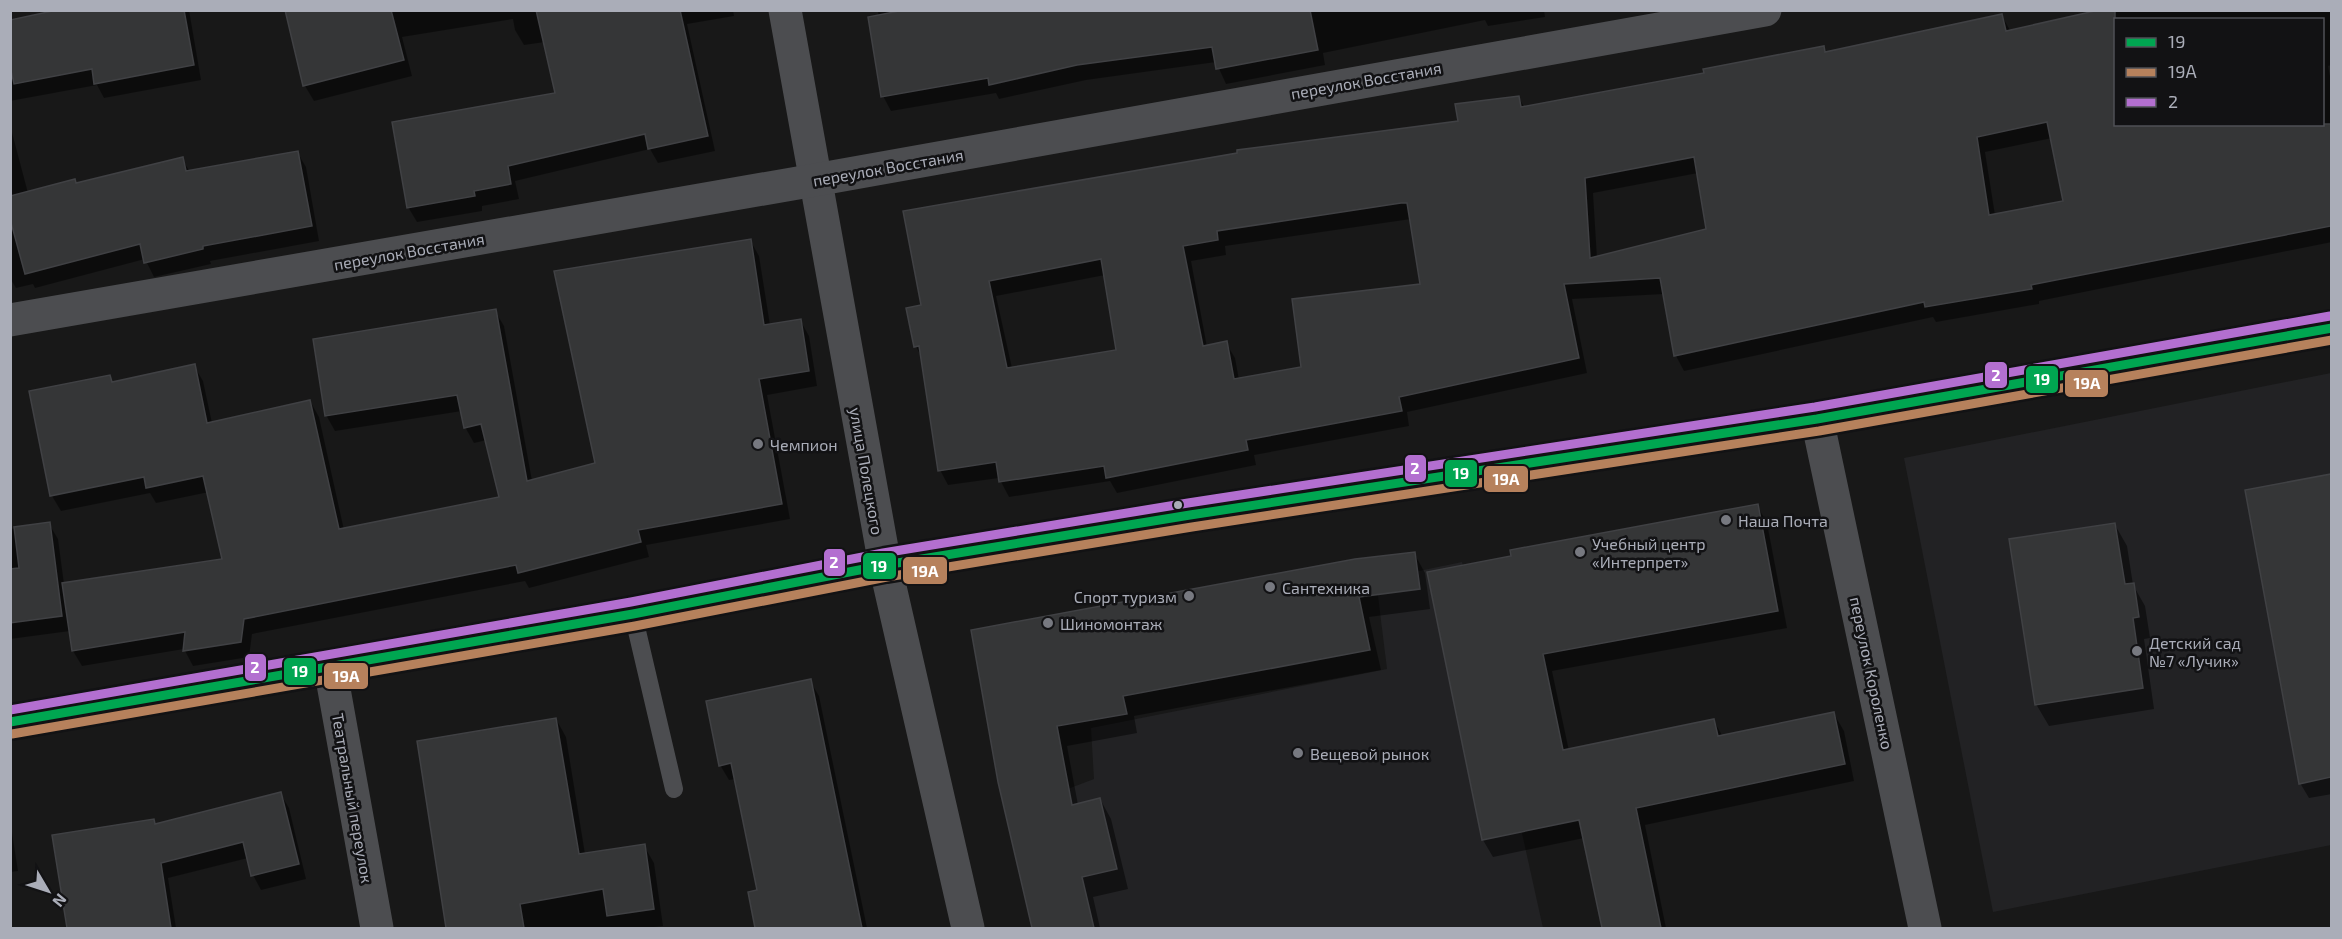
<svg xmlns="http://www.w3.org/2000/svg" width="2342" height="939" font-family="'Exo 2',sans-serif">
	<style>
		.built { fill: #222224 }
		.shadow { fill: #0007; fill-rule: evenodd }
		.building { fill: #353637; stroke: #404144; stroke-width: 1.5; fill-rule: evenodd }
		.lines { fill: none; stroke-linecap: round; stroke-linejoin: round }
		.service { stroke: #4c4d50; stroke-width: 18 }
		.minor { stroke: #4c4d50; stroke-width: 33 }
		.secondary { stroke: #4b4b4e; stroke-width: 33 }
		.bus-1-casing { stroke: #121214; stroke-width: 14 }
		.bus-2-casing { stroke: #121214; stroke-width: 14 }
		.bus-3-casing { stroke: #121214; stroke-width: 14 }
		.bus-1 { stroke: #00a651; stroke-width: 9 }
		.bus-2 { stroke: #b6815c; stroke-width: 9 }
		.bus-3 { stroke: #b36fd0; stroke-width: 9 }
		.poi-dot { fill: #777980; stroke: #121214; stroke-width: 2 }
		.bus-dot { fill: #aaadb8; stroke: #121214; stroke-width: 2 }
		.labels { text-anchor: middle; dominant-baseline: central; stroke-width: 5; stroke-linejoin: round; paint-order: stroke }
		.street-label { font-size: 16px; fill: #aaadb8; stroke: #121214 }
		.poi-label { font-size: 16px; fill: #aaadb8; stroke: #121214; text-anchor: start }
		.line-badge { stroke: #121214; stroke-width: 2 }
		.badge-label { font-size: 16px; text-anchor: middle; font-weight: bold; fill: #fff }
	</style>
	<rect width="100%" height="100%" fill="#181818"/>
	<g class="built">
		<path d="M 2331,373 L 2331,845 L 1993,912 L 1904,458 Z"/>
		<path d="M 1462,562 L 1543,928 L 1045,928 L 1020,807 L 1094,779 L 1091,728 L 1387,669 L 1376,580 Z"/>
	</g>
	<g class="shadow">
		<path d="M 64,10 L 189,10 L 201,80 L 104,98 L 97,85 L 10,101 L 10,21 Z"/>
		<path d="M 286,10 L 733,10 L 734,16 L 687,24 L 715,151 L 658,163 L 650,149 L 515,181 L 519,199 L 482,206 L 482,211 L 417,222 L 408,207 L 557,95 L 545,42 L 524,45 L 515,30 L 513,19 L 402,37 L 412,76 L 314,101 L 305,86 Z"/>
		<path d="M 878,10 L 1544,10 L 1545,17 L 1488,26 L 1485,20 L 1323,53 L 1325,65 L 1226,84 L 1216,62 L 1086,80 L 999,99 L 996,93 L 891,111 L 883,96 Z"/>
		<path d="M 2106,10 L 2332,10 L 2332,65 L 2328,66 L 2332,86 L 2332,242 L 2039,301 L 2039,304 L 1936,322 L 1933,317 L 1684,371 L 1676,356 L 1664,294 L 1572,299 L 1587,373 L 1407,412 L 1409,426 L 1254,455 L 1256,465 L 1117,493 L 1110,481 L 1009,497 L 999,478 L 948,485 L 940,470 L 923,359 L 916,347 L 907,309 L 923,306 L 905,212 L 1459,122 L 1518,97 L 1525,108 L 1706,75 L 1823,48 L 1826,53 L 2002,16 L 2011,32 ZM 2116,20 L 2322,20 L 2322,124 L 2116,124 ZM 2052,138 L 2065,202 L 1995,215 L 1985,152 ZM 1698,173 L 1708,230 L 1597,258 L 1593,193 ZM 1411,219 L 1422,286 L 1303,368 L 1239,380 L 1235,358 L 1226,343 L 1207,347 L 1191,261 L 1226,255 L 1225,246 ZM 1105,275 L 1117,351 L 1012,368 L 996,296 Z"/>
		<path d="M 10,125 L 28,193 L 182,159 L 190,172 L 297,152 L 306,167 L 319,241 L 210,261 L 211,264 L 154,277 L 145,259 L 35,288 L 33,284 L 16,288 L 10,278 Z"/>
		<path d="M 750,240 L 759,256 L 770,325 L 800,320 L 809,336 L 817,386 L 767,395 L 790,519 L 646,545 L 649,557 L 529,588 L 525,581 L 252,634 L 249,657 L 193,666 L 184,649 L 82,666 L 73,651 L 70,631 L 10,639 L 10,529 L 49,524 L 58,539 L 64,584 L 224,560 L 209,492 L 156,503 L 150,493 L 61,511 L 52,496 L 110,376 L 113,383 L 194,366 L 203,381 L 212,423 L 310,401 L 319,417 L 344,530 L 501,498 L 487,440 L 474,443 L 465,427 L 462,411 L 335,431 L 326,415 L 495,311 L 504,326 L 532,481 L 597,464 Z"/>
		<path d="M 2332,476 L 2332,794 L 2309,798 L 2300,783 L 2247,491 Z"/>
		<path d="M 1757,505 L 1767,523 L 1787,628 L 1552,671 L 1569,751 L 1714,721 L 1723,737 L 1834,714 L 1844,731 L 1854,781 L 1645,825 L 1666,928 L 1603,928 L 1584,838 L 1493,857 L 1483,840 L 1429,574 Z"/>
		<path d="M 2115,525 L 2127,546 L 2133,585 L 2145,606 L 2150,638 L 2144,639 L 2154,709 L 2049,726 L 2036,704 Z"/>
		<path d="M 1414,553 L 1425,573 L 1430,609 L 1369,617 L 1381,670 L 1134,716 L 1137,733 L 1067,746 L 1078,805 L 1100,799 L 1111,819 L 1128,889 L 1093,897 L 1100,928 L 1034,928 L 999,781 L 972,631 Z"/>
		<path d="M 810,681 L 819,696 L 867,928 L 757,928 L 749,893 L 759,891 L 736,779 L 729,780 L 720,765 Z"/>
		<path d="M 556,719 L 566,737 L 585,854 L 644,846 L 654,863 L 663,926 L 646,928 L 448,928 L 418,742 Z"/>
		<path d="M 280,793 L 289,808 L 306,879 L 261,890 L 253,875 L 248,858 L 168,878 L 176,928 L 69,928 L 54,836 L 153,820 L 156,825 Z"/>
		<path d="M 10,820 L 18,871 L 10,872 Z"/>
	</g>
	<g class="building">
		<path d="M 57,10 L 184,10 L 194,65 L 94,84 L 92,69 L 14,84 L 10,66 L 10,20 Z"/>
		<path d="M 285,10 L 391,10 L 404,60 L 303,86 Z"/>
		<path d="M 536,10 L 680,10 L 708,136 L 648,149 L 645,134 L 508,166 L 511,184 L 474,191 L 475,196 L 407,208 L 392,122 L 555,93 Z"/>
		<path d="M 904,10 L 1310,10 L 1318,50 L 1216,69 L 1212,47 L 1077,65 L 989,85 L 988,78 L 881,97 L 868,17 Z"/>
		<path d="M 2099,10 L 2115,10 L 2115,124 L 2331,124 L 2331,226 L 2031,285 L 2032,289 L 1925,307 L 1924,302 L 1674,356 L 1660,278 L 1564,284 L 1579,358 L 1399,397 L 1402,411 L 1246,440 L 1248,450 L 1106,478 L 1104,466 L 999,482 L 996,462 L 938,471 L 919,346 L 914,347 L 906,308 L 921,305 L 903,211 L 1237,153 L 1237,150 L 1458,121 L 1455,104 L 1519,96 L 1521,107 L 1704,73 L 1703,69 L 1824,46 L 1825,52 L 2002,14 L 2006,31 ZM 2047,122 L 2063,201 L 1989,215 L 1977,137 ZM 1694,157 L 1706,229 L 1590,258 L 1585,178 ZM 1401,203 L 1407,203 L 1420,284 L 1292,299 L 1301,367 L 1234,379 L 1227,341 L 1203,346 L 1183,246 L 1218,240 L 1217,231 ZM 1101,259 L 1116,350 L 1007,368 L 989,281 Z"/>
		<path d="M 298,151 L 312,226 L 203,246 L 203,249 L 144,263 L 140,244 L 25,274 L 10,219 L 10,196 L 75,179 L 76,183 L 183,157 L 186,171 Z"/>
		<path d="M 751,239 L 764,325 L 801,319 L 809,371 L 759,379 L 782,504 L 638,530 L 641,542 L 518,573 L 516,565 L 244,619 L 241,642 L 183,651 L 185,632 L 72,651 L 62,583 L 222,559 L 203,476 L 146,488 L 144,477 L 50,496 L 29,391 L 110,375 L 112,382 L 195,364 L 207,423 L 310,400 L 339,529 L 499,497 L 481,424 L 464,428 L 457,395 L 325,416 L 313,339 L 496,309 L 527,481 L 595,463 L 554,271 Z"/>
		<path d="M 2331,474 L 2331,777 L 2299,784 L 2245,490 Z"/>
		<path d="M 1758,504 L 1778,611 L 1543,654 L 1563,750 L 1714,719 L 1718,736 L 1834,712 L 1845,764 L 1636,808 L 1661,928 L 1602,928 L 1579,820 L 1482,840 L 1427,572 L 1511,556 L 1510,550 Z"/>
		<path d="M 50,522 L 62,616 L 10,623 L 10,569 L 19,568 L 14,527 Z"/>
		<path d="M 2115,523 L 2125,584 L 2134,583 L 2139,617 L 2133,618 L 2143,688 L 2035,705 L 2009,539 Z"/>
		<path d="M 1415,552 L 1420,589 L 1359,597 L 1370,650 L 1123,696 L 1127,714 L 1057,726 L 1072,805 L 1100,798 L 1117,869 L 1082,877 L 1094,928 L 1032,928 L 998,782 L 971,630 L 1355,559 Z"/>
		<path d="M 811,679 L 862,928 L 755,928 L 748,892 L 757,890 L 731,763 L 719,766 L 706,701 Z"/>
		<path d="M 556,718 L 579,854 L 645,844 L 654,909 L 607,916 L 603,889 L 520,904 L 524,928 L 446,928 L 417,741 Z"/>
		<path d="M 281,792 L 299,864 L 251,876 L 243,842 L 161,863 L 171,928 L 67,928 L 52,835 L 154,819 L 155,824 Z"/>
	</g>
	<g class="lines">
		<path class="service" d="M 633,614 L 674,789"/>
		<g class="minor">
			<path d="M 785,10 L 885,565 L 968,928"/>
			<path d="M 10,320 L 815,180 L 1765,10"/>
			<path d="M 1817,419 L 1925,928"/>
			<path d="M 330,667 L 377,928"/>
		</g>
		<path class="secondary" d="M 10,722 L 633,614 L 885,565 L 1190,515 L 1817,419 L 2332,328"/>
		<defs>
			<path id="bus-1" d="M 10,722 L 633,614 L 885,565 L 1190,515 L 1817,419 L 2332,328"/>
			<path id="bus-2" d="M 12,734 L 635,626 L 887,577 L 1192,527 L 1819,431 L 2332,340"/>
			<path id="bus-3" d="M 10,710 L 631,602 L 883,553 L 1188,503 L 1815,407 L 2330,316"/>
		</defs>
		<use href="#bus-1" class="bus-1-casing"/>
		<use href="#bus-2" class="bus-2-casing"/>
		<use href="#bus-3" class="bus-3-casing"/>
		<use href="#bus-1" class="bus-1"/>
		<use href="#bus-2" class="bus-2"/>
		<use href="#bus-3" class="bus-3"/>
	</g>
	<g class="poi-dot">
		<circle cx="758" cy="444" r="6"/>
		<circle cx="1726" cy="520" r="6"/>
		<circle cx="1580" cy="552" r="6"/>
		<circle cx="1270" cy="587" r="6"/>
		<circle cx="1189" cy="596" r="6"/>
		<circle cx="1048" cy="623" r="6"/>
		<circle cx="2137" cy="651" r="6"/>
		<circle cx="1298" cy="753" r="6"/>
	</g>
	<circle class="bus-dot" cx="1178" cy="505" r="5"/>
	<g class="labels">
		<g class="street-label">
			<text transform="translate(1366 80) rotate(-10)">переулок Восстания</text>
			<text transform="translate(888 167) rotate(-10)">переулок Восстания</text>
			<text transform="translate(409 251) rotate(-10)">переулок Восстания</text>
			<text transform="translate(867 471) rotate(80)">улица Полецкого</text>
			<text transform="translate(1872 673) rotate(78)">переулок Короленко</text>
			<text transform="translate(353 798) rotate(80)">Театральный переулок</text>
		</g>
		<g class="poi-label">
			<text x="770" y="444">Чемпион</text>
			<text x="1738" y="520">Наша Почта</text>
			<text x="1592" y="543">Учебный центр<tspan x="1592" dy="18">«Интерпрет»</tspan></text>
			<text x="1282" y="587">Сантехника</text>
			<text x="1177" y="596" text-anchor="end">Спорт туризм</text>
			<text x="1060" y="623">Шиномонтаж</text>
			<text x="2149" y="642">Детский сад<tspan x="2149" dy="18">№7 «Лучик»</tspan></text>
			<text x="1310" y="753">Вещевой рынок</text>
		</g>
	</g>
	<g class="line-badge">
		<rect x="1984" y="361" width="24" height="28" rx="6" fill="#b36fd0"/>
		<rect x="2025" y="365" width="34" height="29" rx="6" fill="#00a651"/>
		<rect x="2064" y="369" width="45" height="29" rx="6" fill="#b6815c"/>
		<rect x="1404" y="454" width="23" height="29" rx="6" fill="#b36fd0"/>
		<rect x="1444" y="459" width="34" height="29" rx="6" fill="#00a651"/>
		<rect x="1483" y="465" width="46" height="28" rx="6" fill="#b6815c"/>
		<rect x="823" y="548" width="23" height="29" rx="6" fill="#b36fd0"/>
		<rect x="862" y="552" width="35" height="28" rx="6" fill="#00a651"/>
		<rect x="902" y="556" width="46" height="29" rx="6" fill="#b6815c"/>
		<rect x="244" y="653" width="23" height="29" rx="6" fill="#b36fd0"/>
		<rect x="283" y="657" width="34" height="29" rx="6" fill="#00a651"/>
		<rect x="323" y="662" width="46" height="28" rx="6" fill="#b6815c"/>
	</g>
	<g class="badge-label">
		<text x="1996" y="381">2</text>
		<text x="2042" y="385">19</text>
		<text x="2087" y="389">19А</text>
		<text x="1415" y="474">2</text>
		<text x="1461" y="479">19</text>
		<text x="1506" y="485">19А</text>
		<text x="834" y="568">2</text>
		<text x="879" y="572">19</text>
		<text x="925" y="577">19А</text>
		<text x="255" y="673">2</text>
		<text x="300" y="677">19</text>
		<text x="346" y="682">19А</text>
	</g>
	<rect width="2342" height="939" fill="none" stroke="#aaadb8" stroke-width="24"/>
	<rect x="2114" y="18" width="210" height="108" fill="#121214" stroke="#4f5056" stroke-width="1.5"/>
	<rect x="2126" y="38" width="30" height="9" fill="#00a651" stroke="#4f5056" stroke-width="1.5"/>
	<text x="2168" y="48" font-size="18" fill="#aaadb8">19</text>
	<rect x="2126" y="68" width="30" height="9" fill="#b6815c" stroke="#4f5056" stroke-width="1.5"/>
	<text x="2168" y="78" font-size="18" fill="#aaadb8">19А</text>
	<rect x="2126" y="98" width="30" height="9" fill="#b36fd0" stroke="#4f5056" stroke-width="1.5"/>
	<text x="2168" y="108" font-size="18" fill="#aaadb8">2</text>
	<g transform="translate(48 891) rotate(129)" stroke="#121214" stroke-width="4.5" paint-order="stroke">
	<path d="M0-4.5L10 22L0 15L-10 22Z" fill="#aaadb8"/>
	<text y="-9" font-size="16" font-weight="bold" text-anchor="middle" fill="#aaadb8">N</text>
	</g>
</svg>
